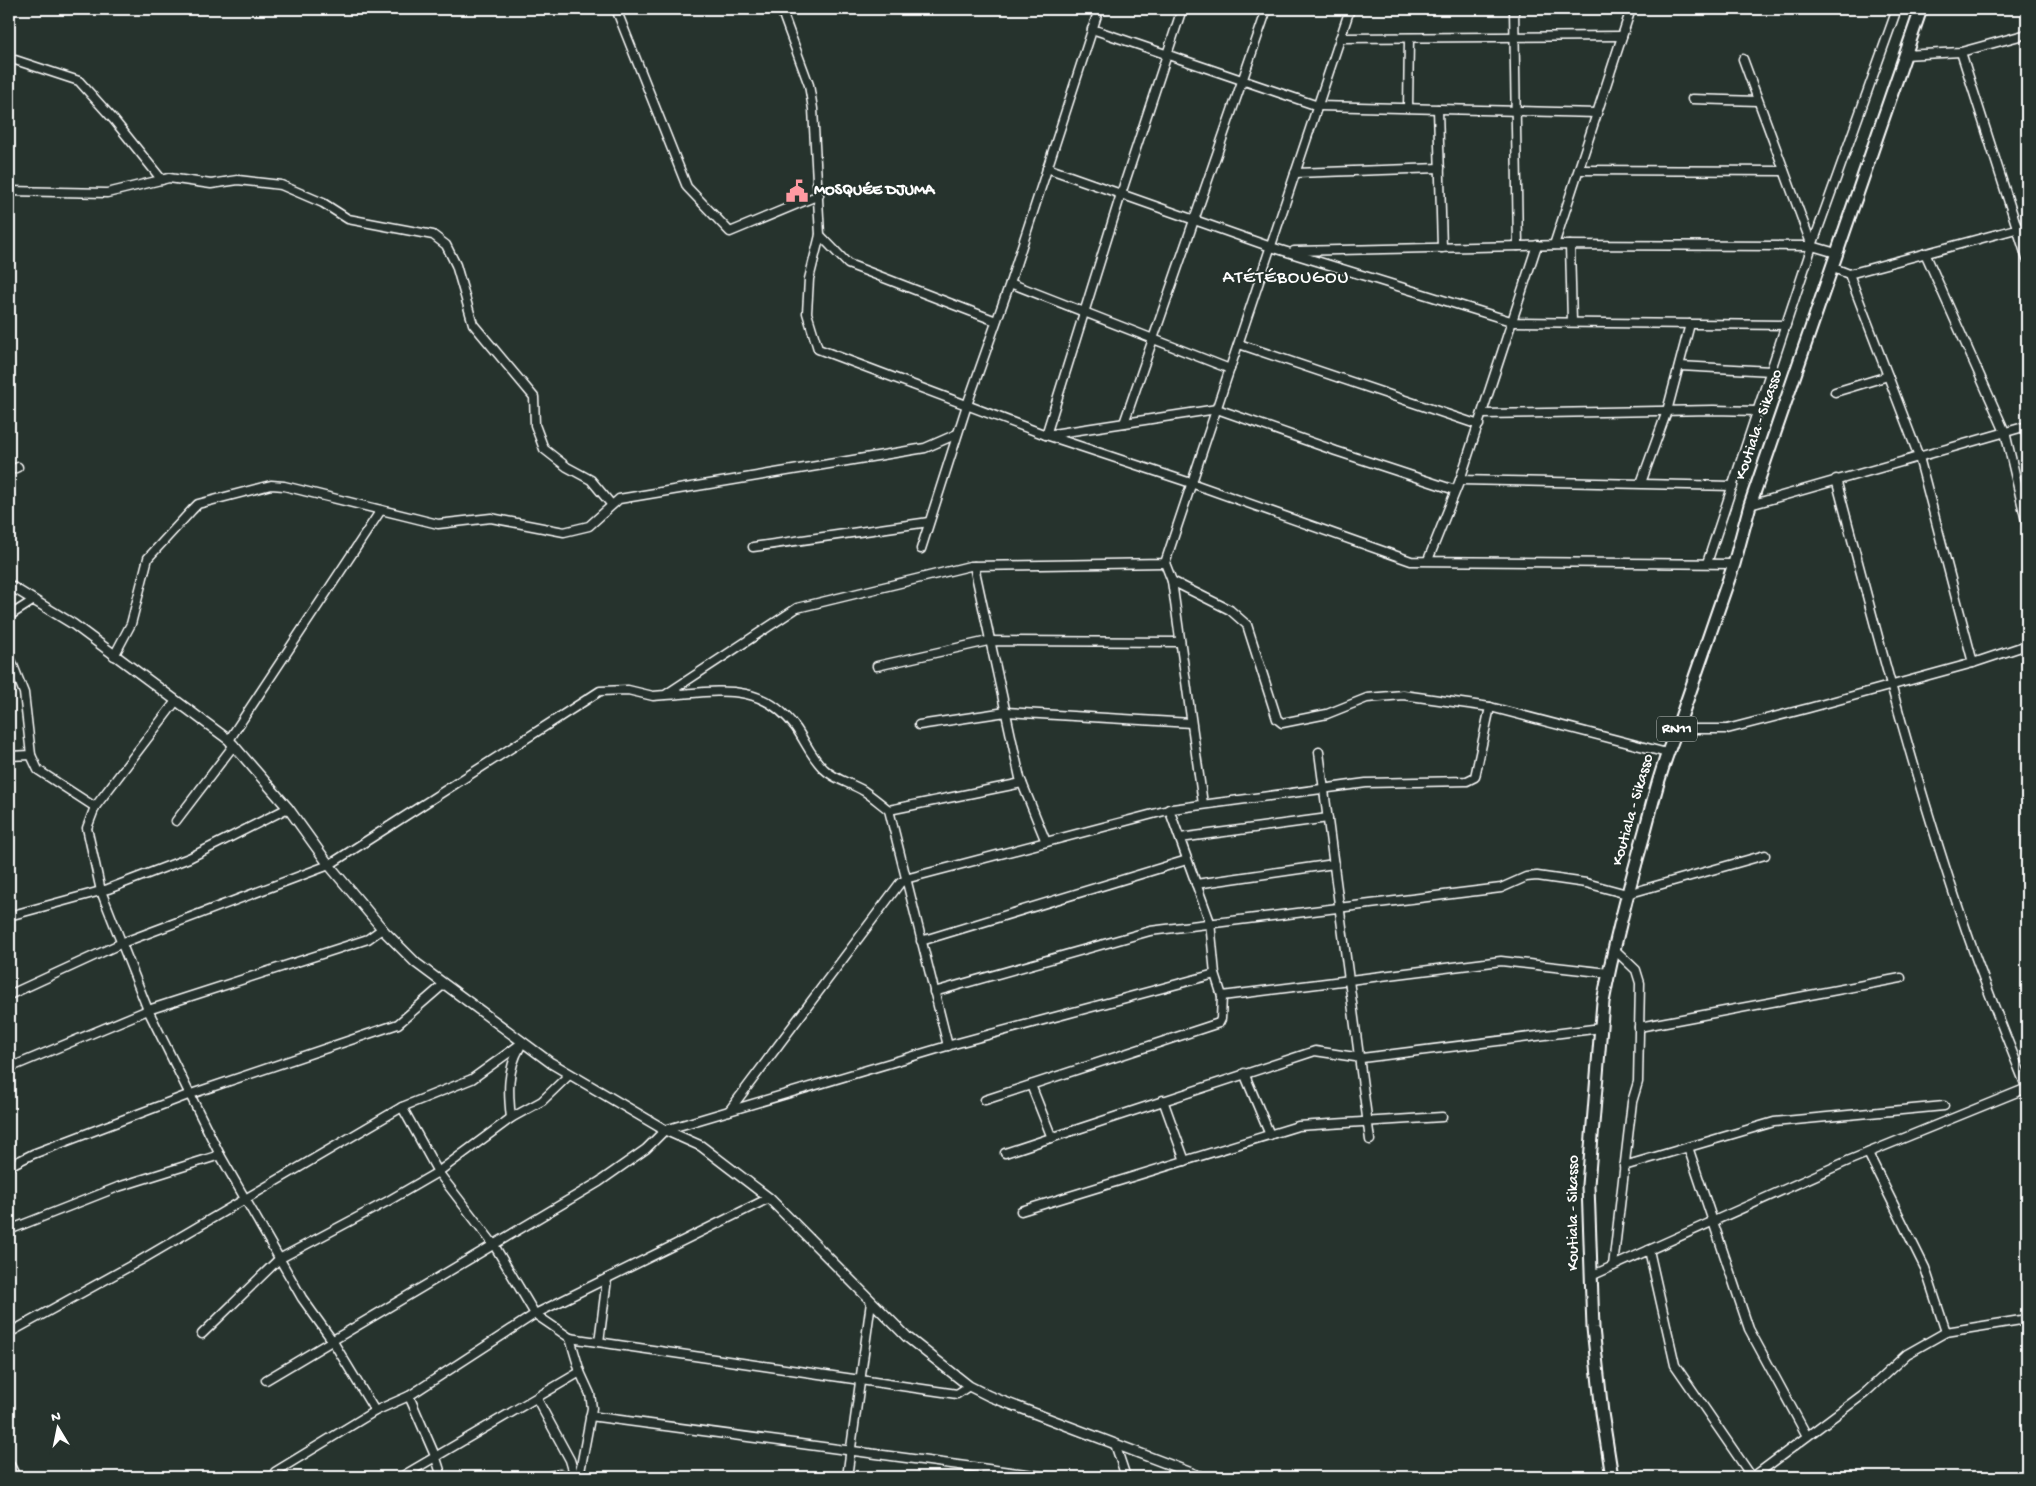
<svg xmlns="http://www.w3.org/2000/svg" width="2036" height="1486" font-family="'Gochi Hand',sans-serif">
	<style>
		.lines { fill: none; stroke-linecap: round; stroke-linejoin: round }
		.minor-casing { stroke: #fff; stroke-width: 11 }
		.tertiary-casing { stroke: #fff; stroke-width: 12 }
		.primary-casing { stroke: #fff; stroke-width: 15 }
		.minor { stroke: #26332d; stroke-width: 8 }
		.tertiary { stroke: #26332d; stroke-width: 9 }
		.primary { stroke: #26332d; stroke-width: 11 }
		.labels { text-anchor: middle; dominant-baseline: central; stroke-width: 4; stroke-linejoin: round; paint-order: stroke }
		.shield { fill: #26332d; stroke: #bec2c0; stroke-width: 1 }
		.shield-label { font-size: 15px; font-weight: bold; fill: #fff }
		.poi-label { font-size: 16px; font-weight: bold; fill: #fff; stroke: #26332d; text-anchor: start }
		.street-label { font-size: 16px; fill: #fff; stroke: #26332d }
		.quarter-label { font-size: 19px; letter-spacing: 1px; fill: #fff; stroke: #26332d }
	</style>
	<rect width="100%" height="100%" fill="#26332d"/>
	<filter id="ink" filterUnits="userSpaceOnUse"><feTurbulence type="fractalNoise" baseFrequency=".02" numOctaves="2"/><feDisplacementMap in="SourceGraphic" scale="10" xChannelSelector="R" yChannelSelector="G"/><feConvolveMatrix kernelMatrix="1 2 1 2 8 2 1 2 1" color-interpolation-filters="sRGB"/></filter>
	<g filter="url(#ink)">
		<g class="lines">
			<defs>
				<g id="minor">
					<path d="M 616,9 L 687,187 L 730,232 L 819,195"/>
					<path d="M 781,9 L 809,85 L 813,109 L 820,235 L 809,279 L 807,313 L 818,349 L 1046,435 L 1191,483 L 1411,561 L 1734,564"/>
					<path d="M 1182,9 L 1121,194 L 1046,435 L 1217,409 L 1336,451 L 1455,490"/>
					<path d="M 1514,9 L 1518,246"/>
					<path d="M 1092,29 L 1318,106 L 1597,113"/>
					<path d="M 1340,38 L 1622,36"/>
					<path d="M 1961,52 L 2027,259"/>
					<path d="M 1904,55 L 1961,52 L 2027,34"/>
					<path d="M 9,58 L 79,81 L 114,120 L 162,180"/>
					<path d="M 1743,59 L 1812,246"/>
					<path d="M 1692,99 L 1758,101"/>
					<path d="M 1408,108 L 1409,38"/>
					<path d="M 1438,109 L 1442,248"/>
					<path d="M 1047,168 L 1271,247 L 1514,322 L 1786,325"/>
					<path d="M 1579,170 L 1784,171"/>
					<path d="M 1295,173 L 1440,168"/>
					<path d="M 9,191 L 107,193 L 169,178 L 211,184 L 238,180 L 281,185 L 323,203 L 348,219 L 433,235 L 446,245 L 456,265 L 473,324 L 534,397 L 535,425 L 544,449 L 567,467 L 591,480 L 611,504"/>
					<path d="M 820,235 L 848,264 L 996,321"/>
					<path d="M 1554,245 L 1631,9"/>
					<path d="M 1570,245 L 1572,322"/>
					<path d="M 1294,251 L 1563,245 L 1812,246 L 1836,253"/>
					<path d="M 1925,253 L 2005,432 L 2027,525"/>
					<path d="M 1831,267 L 1849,274 L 1919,457 L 1973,663"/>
					<path d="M 1849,274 L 2027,226"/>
					<path d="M 1010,283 L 1230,369"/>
					<path d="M 1239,344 L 1479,425"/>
					<path d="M 1680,366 L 1771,371"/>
					<path d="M 1835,392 L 1888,376"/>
					<path d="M 1482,414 L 1713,410 L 1757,411"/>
					<path d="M 1124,423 L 1267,9"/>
					<path d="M 9,471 L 18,467"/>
					<path d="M 1836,479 C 1876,630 1915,782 1966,930 C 1984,983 2006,1036 2027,1089"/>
					<path d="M 1460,480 L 1733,486"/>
					<path d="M 1641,483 L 1667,411 L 1690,324"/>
					<path d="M 1750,505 L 2027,426"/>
					<path d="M 753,547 L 929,522"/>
					<path d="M 921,549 L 967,405 L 1010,283 L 1099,9"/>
					<path d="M 1428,560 L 1460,480 L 1537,245"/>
					<path d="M 1165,563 L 1172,581 L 1203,804"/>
					<path d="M 1707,563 L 1812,246 L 1897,9"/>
					<path d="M 974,566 L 1020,778 L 1046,842"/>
					<path d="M 1172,581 L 1230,610 L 1247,625 L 1277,719 L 1282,723 L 1327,714 L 1367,698 L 1403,695 L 1490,707 L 1667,753"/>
					<path d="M 9,616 L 34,600"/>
					<path d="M 9,655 L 24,693 L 31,755 L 38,770 L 95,807 L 87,828 L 101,891 L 148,1010 L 220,1155 L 302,1298 L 332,1340 L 375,1411"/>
					<path d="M 114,656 L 131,624 L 148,558 L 192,510 L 198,504 L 271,485 L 284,486 L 438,524 L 491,518 L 564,532 L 589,526 L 619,499 L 925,448 L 957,434"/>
					<path d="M 877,666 L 988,641 L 1180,642"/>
					<path d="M 666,695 C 716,692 761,680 796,728 C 805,741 812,758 824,769 C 835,780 851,783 864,791 C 873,797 881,804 889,810 L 948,1046"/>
					<path d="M 919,725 L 1006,712 L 1191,723"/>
					<path d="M 1677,729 L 1727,729 L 1809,708 L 1973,663 L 2027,645"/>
					<path d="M 229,740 L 381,510"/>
					<path d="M 1319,752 L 1370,1140"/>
					<path d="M 9,756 L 31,755"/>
					<path d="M 95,807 L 176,701"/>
					<path d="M 889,810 L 1022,783"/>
					<path d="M 176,821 L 234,745"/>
					<path d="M 1180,838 L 1328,818"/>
					<path d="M 1196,884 L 1334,864"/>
					<path d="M 9,916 L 108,889 L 189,858 L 288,808"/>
					<path d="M 921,941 L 1187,860"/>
					<path d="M 934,992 L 1150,931 L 1501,888 L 1526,877 L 1537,876 L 1586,883 L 1627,894 L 1765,855"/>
					<path d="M 9,995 L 122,943 L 329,865 L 600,691 L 628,690 L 653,696 L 665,695 L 797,608 L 970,566 L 1165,563 L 1350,9"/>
					<path d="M 1222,996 L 1501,961 L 1609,973"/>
					<path d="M 1639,1027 L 1901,978"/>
					<path d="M 9,1068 L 148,1010 L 368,939 L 382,929"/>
					<path d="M 1244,1073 L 1270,1135"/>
					<path d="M 1031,1085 L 1052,1138"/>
					<path d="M 985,1100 L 1219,1023 L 1221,1019 L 1222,996 L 1215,974 L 1210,922 L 1169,809"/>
					<path d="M 1163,1100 L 1185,1161"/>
					<path d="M 402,1107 L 438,1172 L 494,1245 L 535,1314 L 570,1338 L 580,1372 L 590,1394 L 592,1408 L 579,1477"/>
					<path d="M 729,1111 L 900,883 L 909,878 L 1172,809 L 1366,783 L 1467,781 L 1475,777 L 1490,707"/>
					<path d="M 511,1118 C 508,1092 507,1070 520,1047"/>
					<path d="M 1688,1147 L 1749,1329 L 1807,1436"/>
					<path d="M 1005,1153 L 1315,1051 L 1362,1058 L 1601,1028"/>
					<path d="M 1868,1153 L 1925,1268 L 1946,1332"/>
					<path d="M 9,1166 L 33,1154 L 188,1095 L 398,1024 L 444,984"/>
					<path d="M 1624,1166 L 1774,1122 L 1944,1106"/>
					<path d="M 1021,1211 L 1298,1126 L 1442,1117"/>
					<path d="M 9,1230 L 118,1187 L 220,1155"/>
					<path d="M 1649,1250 L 1675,1365 L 1752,1477"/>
					<path d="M 1613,1266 L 1632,1102 L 1638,1082 L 1640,983 L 1636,970 L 1614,949"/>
					<path d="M 1591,1276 L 1850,1160 L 2027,1088"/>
					<path d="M 9,1333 L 141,1260 L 402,1107 L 472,1079 L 522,1043"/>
					<path d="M 202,1334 L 279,1259 L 388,1201 L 438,1172 L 511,1118 L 542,1101 L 569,1075"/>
					<path d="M 570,1338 L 957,1394 L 969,1386"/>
					<path d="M 599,1342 L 607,1279"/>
					<path d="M 266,1380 L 599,1182 L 646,1149 L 665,1130 L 954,1044 L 1215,974"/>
					<path d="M 409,1396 L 436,1458 L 442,1477"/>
					<path d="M 537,1399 L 570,1460 L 575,1477"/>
					<path d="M 590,1416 L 1049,1477"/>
					<path d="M 1115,1444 L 1126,1477"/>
					<path d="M 9,1463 L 16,1477"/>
					<path d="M 275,1472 L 375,1411 L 409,1396 L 535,1314 L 769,1198"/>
					<path d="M 401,1477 L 580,1372"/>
					<path d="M 546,1477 L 560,1474 L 565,1477"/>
					<path d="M 847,1477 L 871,1302"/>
					<path d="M 1753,1477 L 1865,1393 L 1907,1354 L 1946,1332 L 2027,1319"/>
				</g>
				<path id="tertiary" d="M 9,585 L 73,624 L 229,740 L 288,808 L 329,865 L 385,932 L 416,963 L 551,1063 L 665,1130 L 701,1146 L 769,1198 L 907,1337 L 969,1386 L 989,1396 L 1202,1477"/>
				<path id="primary" d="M 1612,1477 L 1602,1413 L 1593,1328 L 1588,1185 L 1603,1002 C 1614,944 1629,887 1645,831 C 1654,796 1663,762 1677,729 L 1734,564 L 1750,505 L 1921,9"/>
			</defs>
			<use href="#minor" class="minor-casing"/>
			<use href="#tertiary" class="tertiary-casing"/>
			<use href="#primary" class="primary-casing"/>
			<use href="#minor" class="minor"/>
			<use href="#tertiary" class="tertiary"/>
			<use href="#primary" class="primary"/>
		</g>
	</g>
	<defs>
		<symbol id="civic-bare" viewBox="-9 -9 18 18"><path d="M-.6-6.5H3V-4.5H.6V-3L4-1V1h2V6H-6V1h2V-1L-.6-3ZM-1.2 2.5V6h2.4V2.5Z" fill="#ff9aa2" stroke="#26332d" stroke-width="2.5" paint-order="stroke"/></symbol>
	</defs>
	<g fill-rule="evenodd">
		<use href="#civic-bare" x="781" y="175" width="32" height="32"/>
	</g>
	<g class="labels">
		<rect class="shield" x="1657" y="716.5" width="40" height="25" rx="4"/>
		<g class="shield-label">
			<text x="1677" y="729">RN11</text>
		</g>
		<g class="poi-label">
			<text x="814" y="191">MOSQUÉE DJUMA</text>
		</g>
		<g class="street-label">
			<text transform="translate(1760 425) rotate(-71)">Koutiala - Sikasso</text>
			<text transform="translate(1634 810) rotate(-74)">Koutiala - Sikasso</text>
			<text transform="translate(1574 1213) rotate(-90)">Koutiala - Sikasso</text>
		</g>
		<g class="quarter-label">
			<text x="1286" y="278">ATÉTÉBOUGOU</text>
		</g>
	</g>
	<rect width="2036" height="1486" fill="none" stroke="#26332d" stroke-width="30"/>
	<rect x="15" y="15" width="2006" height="1456" fill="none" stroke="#fff" stroke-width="2" filter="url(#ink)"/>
	<g transform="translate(58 1428) rotate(350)" stroke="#26332d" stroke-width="4" paint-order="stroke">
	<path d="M0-4L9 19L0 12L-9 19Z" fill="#ffffff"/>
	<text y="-8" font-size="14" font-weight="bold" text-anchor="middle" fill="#ffffff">N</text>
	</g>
</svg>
